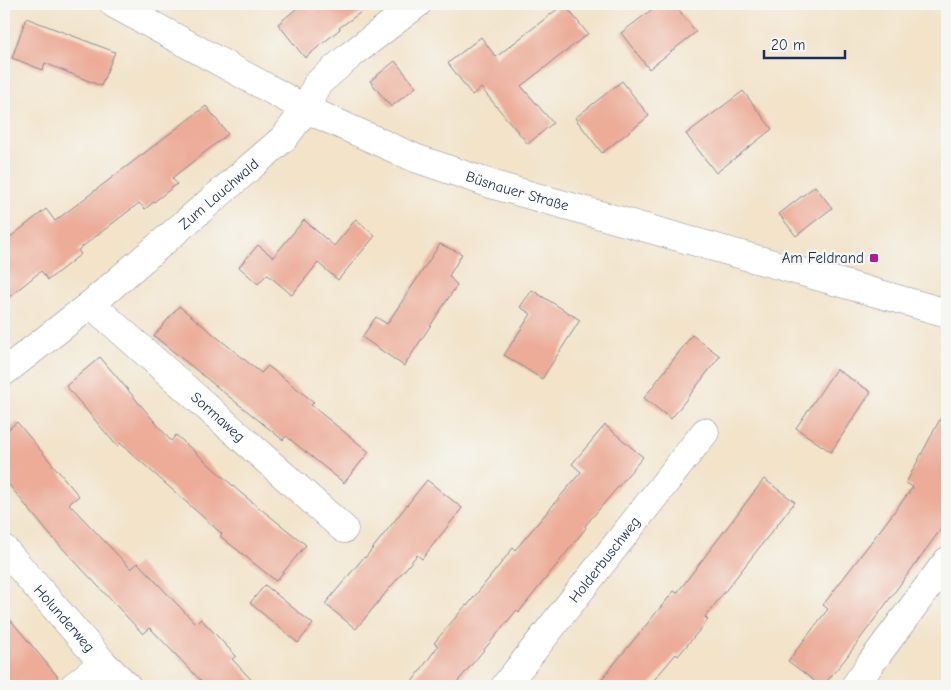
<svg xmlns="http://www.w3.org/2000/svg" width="951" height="690" font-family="'Comic Neue',sans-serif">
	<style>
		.building { fill: #ecac98 }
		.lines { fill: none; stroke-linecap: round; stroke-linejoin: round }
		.street-casing { stroke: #868994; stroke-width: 29 }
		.secondary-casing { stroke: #868994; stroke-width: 29 }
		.street { stroke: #fff; stroke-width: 28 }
		.secondary { stroke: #fff; stroke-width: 28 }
		.poi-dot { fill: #b5179e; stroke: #f6f6f2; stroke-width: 2 }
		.labels { text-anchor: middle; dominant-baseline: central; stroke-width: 4.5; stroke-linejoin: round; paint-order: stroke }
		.street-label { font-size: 15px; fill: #1b2f5e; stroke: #f6f6f2 }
		.poi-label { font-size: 15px; fill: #1b2f5e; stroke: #f6f6f2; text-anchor: end }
	</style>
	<rect width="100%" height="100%" fill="#f6f6f2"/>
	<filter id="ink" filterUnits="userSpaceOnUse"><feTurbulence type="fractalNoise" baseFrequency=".02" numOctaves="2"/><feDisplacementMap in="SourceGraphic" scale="10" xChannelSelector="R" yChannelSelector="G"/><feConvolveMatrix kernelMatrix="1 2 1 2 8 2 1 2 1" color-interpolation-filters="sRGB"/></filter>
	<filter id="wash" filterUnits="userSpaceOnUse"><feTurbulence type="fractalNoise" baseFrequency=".0096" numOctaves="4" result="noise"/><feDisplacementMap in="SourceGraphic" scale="20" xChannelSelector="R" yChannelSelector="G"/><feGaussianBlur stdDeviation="1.12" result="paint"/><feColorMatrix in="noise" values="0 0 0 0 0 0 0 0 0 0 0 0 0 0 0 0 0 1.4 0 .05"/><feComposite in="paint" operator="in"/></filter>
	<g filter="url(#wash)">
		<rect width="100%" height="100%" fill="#f2e3c9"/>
		<g id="blocks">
			<g class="building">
				<path d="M 302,4 L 372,4 L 339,28 L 340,29 L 305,58 L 278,24 Z"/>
				<path d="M 564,4 L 588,34 L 521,86 L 553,123 L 528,144 L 481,88 L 472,95 L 448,63 L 481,37 L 496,57 Z"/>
				<path d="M 659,4 L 674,4 L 696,32 L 649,69 L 621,33 Z"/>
				<path d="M 26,18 L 115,52 L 101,86 L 45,63 L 43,70 L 12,58 Z"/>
				<path d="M 395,61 L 416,87 L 391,107 L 370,81 Z"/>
				<path d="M 622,81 L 649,116 L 602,153 L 575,118 Z"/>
				<path d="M 743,91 L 772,129 L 716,173 L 686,134 Z"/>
				<path d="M 206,106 L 228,134 L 172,178 L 177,184 L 145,209 L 139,203 L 78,250 L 81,254 L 48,280 L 41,271 L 4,301 L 4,242 L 46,209 L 55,221 Z"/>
				<path d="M 815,186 L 832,208 L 796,236 L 779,214 Z"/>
				<path d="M 356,219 L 375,236 L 338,280 L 318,263 L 292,295 L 267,274 L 258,284 L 239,267 L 258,245 L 273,257 L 304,220 L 334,246 Z"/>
				<path d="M 440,244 L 462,254 L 449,276 L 457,285 L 404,366 L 362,337 L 376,317 L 387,324 Z"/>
				<path d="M 532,290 L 580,320 L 542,379 L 504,355 L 531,314 L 520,307 Z"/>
				<path d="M 179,306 L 261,373 L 268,366 L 314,402 L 311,405 L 369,452 L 344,483 L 286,436 L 283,440 L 154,336 Z"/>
				<path d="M 692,335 L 720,356 L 671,419 L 644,398 Z"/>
				<path d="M 100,357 L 171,441 L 176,435 L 242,494 L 306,545 L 276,581 L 220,536 L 222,534 L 120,443 L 117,446 L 66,386 Z"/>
				<path d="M 836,369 L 871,392 L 831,452 L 796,428 Z"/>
				<path d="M 947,406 L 947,521 L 846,658 L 823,686 L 821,686 L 788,661 L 828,609 L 823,605 L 913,487 L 906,483 Z"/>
				<path d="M 17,422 L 79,496 L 69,504 L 131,569 L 138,563 L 196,624 L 201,619 L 236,656 L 232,659 L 257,686 L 206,686 L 150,628 L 143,634 L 51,536 L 4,479 L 4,433 Z"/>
				<path d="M 605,425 L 643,457 L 585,526 L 586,528 L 519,612 L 517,610 L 454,686 L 409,686 L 438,646 L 434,643 L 466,605 L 467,606 L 513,548 L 515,550 L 581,472 L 572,464 Z"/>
				<path d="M 764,479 L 795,502 L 705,617 L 708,620 L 678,656 L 676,654 L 649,686 L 596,686 L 674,591 L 677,593 Z"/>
				<path d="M 427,480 L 462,508 L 422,559 L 417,555 L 356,629 L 325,604 L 364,557 L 365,558 Z"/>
				<path d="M 265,585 L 313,624 L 298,643 L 250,603 Z"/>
				<path d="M 4,612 L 58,677 L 47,686 L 4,686 Z"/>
			</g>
		</g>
	</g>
	<g filter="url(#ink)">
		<use href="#blocks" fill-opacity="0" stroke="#868994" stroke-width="1"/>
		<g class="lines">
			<defs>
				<g id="street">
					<path id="s1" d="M 91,304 L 344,529"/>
					<path id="s2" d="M 4,372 L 91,304 L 284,138 L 306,109 L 317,84 L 352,54 L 417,4"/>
					<path id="s3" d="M 4,549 L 103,663 L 127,686"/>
					<path d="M 74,686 L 103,663"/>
					<path id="s4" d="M 505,686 L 705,432"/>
					<path d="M 855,686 L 871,663 L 947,561"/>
				</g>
				<g id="secondary">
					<path id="s5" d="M 114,4 L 306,109 L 415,158 L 494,185 L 947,313"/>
				</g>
			</defs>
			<use href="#street" class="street-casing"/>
			<use href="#secondary" class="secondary-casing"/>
			<use href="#street" class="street"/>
			<use href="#secondary" class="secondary"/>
		</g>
	</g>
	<rect class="poi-dot" x="869" y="253" width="10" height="10" rx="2.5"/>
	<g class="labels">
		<g class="street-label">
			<text stroke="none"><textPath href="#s5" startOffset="446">Büsnauer Straße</textPath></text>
			<text stroke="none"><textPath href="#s2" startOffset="279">Zum Lauchwald</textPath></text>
			<text stroke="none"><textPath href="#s1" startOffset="170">Sormaweg</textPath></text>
			<text stroke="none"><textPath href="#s4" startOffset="161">Holderbuschweg</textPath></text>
			<text stroke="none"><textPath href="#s3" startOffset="92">Holunderweg</textPath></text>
		</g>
		<g class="poi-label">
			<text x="864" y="258">Am Feldrand</text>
		</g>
	</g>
	<rect width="951" height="690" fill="none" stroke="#f6f6f2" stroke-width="20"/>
	<path d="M764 50v8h81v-8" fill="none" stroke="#1b2f5e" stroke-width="2.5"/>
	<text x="771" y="50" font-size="15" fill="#1b2f5e" stroke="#f6f6f2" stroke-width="4" paint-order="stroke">20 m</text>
</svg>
